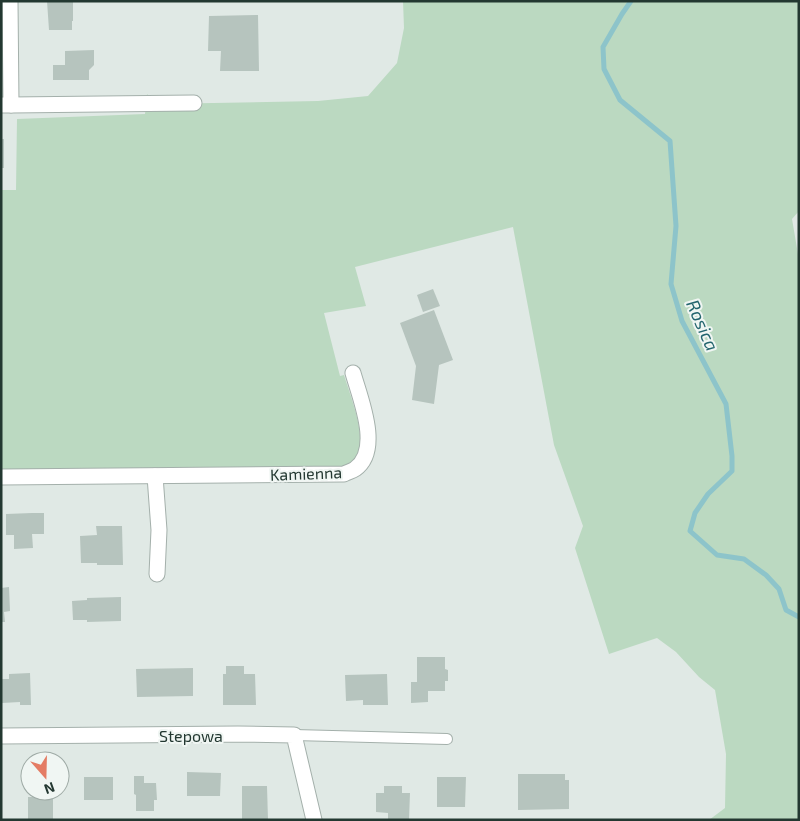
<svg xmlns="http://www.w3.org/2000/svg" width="800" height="821" font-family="'Exo 2',sans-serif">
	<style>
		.green { fill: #bbd9c1 }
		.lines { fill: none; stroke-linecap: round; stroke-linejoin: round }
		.stream { stroke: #8dc4ca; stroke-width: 5 }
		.building { fill: #b6c4be }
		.service-casing { stroke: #a4b0ab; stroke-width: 12 }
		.minor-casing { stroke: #a4b0ab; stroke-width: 17 }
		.service { stroke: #fff; stroke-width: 10 }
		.minor { stroke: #fff; stroke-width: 15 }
		.labels { text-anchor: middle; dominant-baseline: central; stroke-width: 4; stroke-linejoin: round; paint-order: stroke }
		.street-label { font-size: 16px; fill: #233831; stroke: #f0f6f3 }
		.water-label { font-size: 18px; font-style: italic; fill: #23656e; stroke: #f0f6f3 }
	</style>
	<rect width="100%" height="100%" fill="#e0e9e5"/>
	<path class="green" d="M 403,1 L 799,1 L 799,211 L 792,219 L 799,260 L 799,820 L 709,820 L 725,808 L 726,754 L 715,690 L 699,677 L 676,652 L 657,638 L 609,654 L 575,548 L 583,526 L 554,445 L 513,227 L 355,267 L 366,306 L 324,313 L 340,376 L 344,375 C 350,395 368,439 357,458 C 355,462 352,464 349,466 L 1,471 L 1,190 L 16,190 L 17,119 L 145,114 L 147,94 L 156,104 L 318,101 L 368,96 L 397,63 L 404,28 Z"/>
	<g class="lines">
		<path class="stream" d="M 631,1 L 622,14 L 603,47 L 604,69 L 620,100 L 670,141 L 676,226 L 671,284 L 682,321 L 726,404 L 732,456 L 732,471 L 708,494 L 695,513 L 690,531 L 717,555 L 744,559 L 766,575 L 779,589 L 786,610 L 799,617"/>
	</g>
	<g class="building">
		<path d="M 47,1 L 73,1 L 73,21 L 72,21 L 72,30 L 49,30 Z"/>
		<path d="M 258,15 L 259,71 L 220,71 L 221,51 L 208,51 L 209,16 Z"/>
		<path d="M 94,50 L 94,65 L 89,70 L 89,80 L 53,80 L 53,65 L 65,65 L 65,51 Z"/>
		<rect x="1" y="139" width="3" height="29"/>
		<path d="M 433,289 L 440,306 L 423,312 L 417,295 Z"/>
		<path d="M 434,310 L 453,360 L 439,365 L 434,404 L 412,400 L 416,366 L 400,323 Z"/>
		<path d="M 32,513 L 44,513 L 44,534 L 32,534 L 33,548 L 14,549 L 14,535 L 6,535 L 6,514 Z"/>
		<path d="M 96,526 L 122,526 L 123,565 L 97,565 L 97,563 L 81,563 L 80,536 L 97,535 Z"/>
		<path d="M 9,587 L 10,611 L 4,612 L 5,622 L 1,622 L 1,588 Z"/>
		<path d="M 121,597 L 121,621 L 87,622 L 87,620 L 73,620 L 72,601 L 87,600 L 87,598 Z"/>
		<path d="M 417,657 L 445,657 L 445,669 L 448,670 L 448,681 L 445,681 L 445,691 L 428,691 L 428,702 L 411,703 L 411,682 L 417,682 Z"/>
		<path d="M 226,666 L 244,666 L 244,674 L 255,674 L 256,705 L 223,705 L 223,674 L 226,674 Z"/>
		<path d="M 193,668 L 193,696 L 137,697 L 136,669 Z"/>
		<path d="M 30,673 L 31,705 L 20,705 L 20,702 L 2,703 L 1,679 L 9,679 L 9,674 Z"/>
		<path d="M 387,674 L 388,705 L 363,705 L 363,700 L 346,701 L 345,675 Z"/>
		<path d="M 187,772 L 221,773 L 220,796 L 187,796 Z"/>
		<path d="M 518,774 L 565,774 L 565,780 L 569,780 L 569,809 L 518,810 Z"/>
		<path d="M 134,776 L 144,776 L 144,783 L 156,783 L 157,800 L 154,800 L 154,811 L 136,811 L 136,795 L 134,794 Z"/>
		<rect x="84" y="777" width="29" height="23"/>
		<path d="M 437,777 L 466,777 L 465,807 L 437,807 Z"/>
		<path d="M 242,786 L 267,786 L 268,820 L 242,820 Z"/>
		<path d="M 384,786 L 402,786 L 402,793 L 410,793 L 409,820 L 388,820 L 388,813 L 376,812 L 376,793 L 384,793 Z"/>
		<path d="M 40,791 L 53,791 L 53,820 L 28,820 L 28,797 L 39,797 Z"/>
	</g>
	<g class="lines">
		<defs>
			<path id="service" d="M 294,735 L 447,739"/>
			<g id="minor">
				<path d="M 1,105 L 11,105 L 10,1"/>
				<path d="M 11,105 L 194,103"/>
				<path d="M 155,476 L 159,530 L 157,574"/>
				<path d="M 1,477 L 344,474 C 348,472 352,471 355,469 C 382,450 360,398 353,373"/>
				<path d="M 1,736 L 238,734 L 294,735 L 314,820"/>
			</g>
		</defs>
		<use href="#service" class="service-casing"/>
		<use href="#minor" class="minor-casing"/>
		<use href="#service" class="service"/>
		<use href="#minor" class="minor"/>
	</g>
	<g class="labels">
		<g class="street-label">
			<text transform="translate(306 473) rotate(-2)">Kamienna</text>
			<text x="191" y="735">Stepowa</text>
		</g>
		<g class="water-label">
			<text transform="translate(703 325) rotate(66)">Rosica</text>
		</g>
	</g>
	<rect width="800" height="821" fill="none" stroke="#233831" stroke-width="5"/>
	<g transform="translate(45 776) rotate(160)"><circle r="24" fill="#f0f6f3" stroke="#9eaaa5"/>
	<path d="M0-4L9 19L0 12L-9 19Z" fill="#e47c64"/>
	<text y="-8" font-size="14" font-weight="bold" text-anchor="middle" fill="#233831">N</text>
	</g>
</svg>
